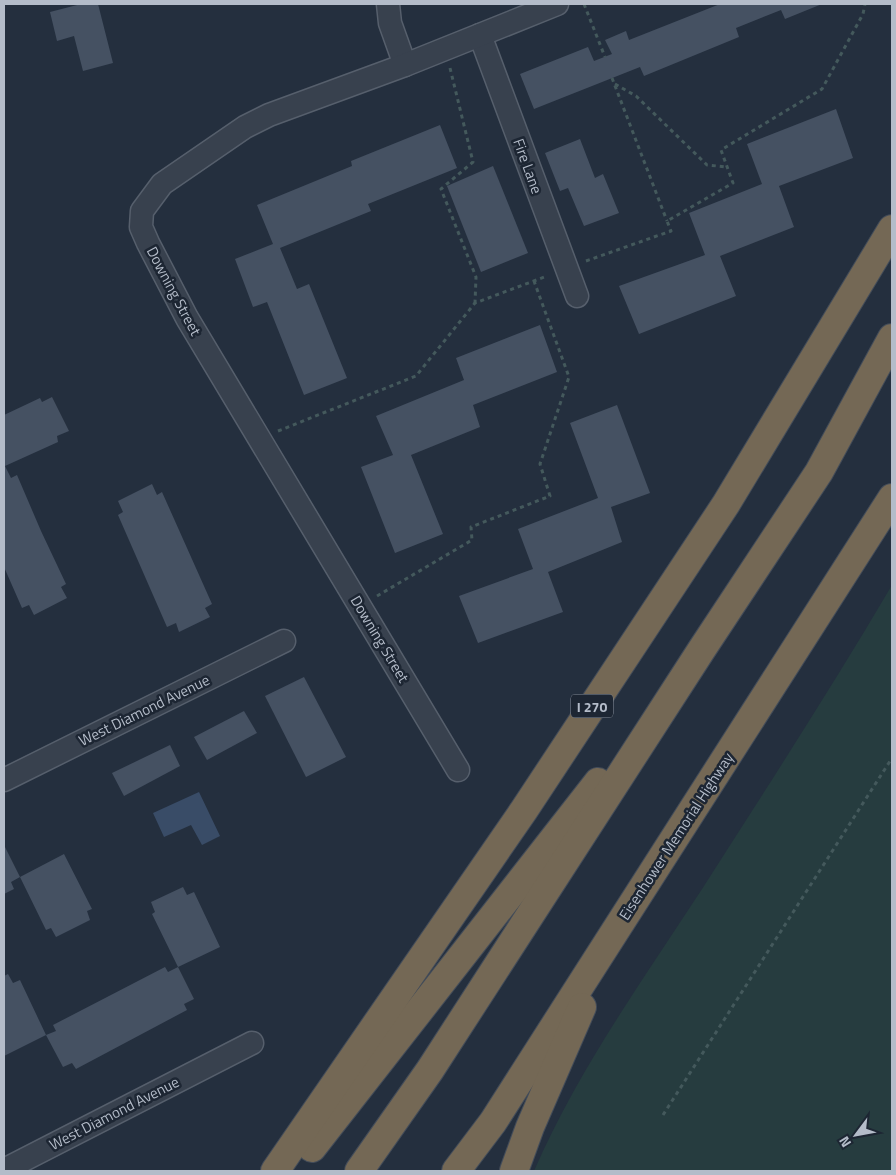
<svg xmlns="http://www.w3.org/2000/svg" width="896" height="1175" font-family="'Titillium Web',sans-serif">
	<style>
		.green { fill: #263c3f }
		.water { fill: #394c67 }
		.building { fill: #455162 }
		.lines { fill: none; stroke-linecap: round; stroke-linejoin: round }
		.minor-casing { stroke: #565f6c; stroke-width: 25 }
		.highway-casing { stroke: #434c59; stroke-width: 30 }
		.path { stroke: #44595c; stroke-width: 3; stroke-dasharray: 4 4; stroke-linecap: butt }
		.minor { stroke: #38414e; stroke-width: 22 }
		.highway { stroke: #746855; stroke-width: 28 }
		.labels { text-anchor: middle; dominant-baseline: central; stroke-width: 5; stroke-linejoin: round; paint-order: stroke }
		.shield { fill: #1d2633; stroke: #878f9c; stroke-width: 1 }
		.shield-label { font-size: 14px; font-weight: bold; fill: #b4bcc9 }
		.street-label { font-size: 15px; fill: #b4bcc9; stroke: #1d2633 }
	</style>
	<rect width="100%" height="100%" fill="#242f3e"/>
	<path class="green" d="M 892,585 L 892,1171 L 534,1171 C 578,1070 644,978 704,886 C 768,786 832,687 892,585 Z"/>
	<path class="water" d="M 199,792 L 220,836 L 202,845 L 191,825 L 164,837 L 153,813 Z"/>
	<g class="building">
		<path d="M 81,4 L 98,4 L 113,63 L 83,71 L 74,36 L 57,41 L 50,12 Z"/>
		<path d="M 720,4 L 822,4 L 785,19 L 781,10 L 736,28 L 739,37 L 644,76 L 640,67 L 534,109 L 520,74 L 588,47 L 594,61 L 612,54 L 605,40 L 626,31 L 629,40 Z"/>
		<path d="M 836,109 L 853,158 L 779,186 L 794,227 L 720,256 L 736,296 L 639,334 L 619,286 L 705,255 L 689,213 L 762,184 L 747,144 Z"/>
		<path d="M 440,125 L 457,168 L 368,204 L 371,211 L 280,248 L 297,289 L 309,284 L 347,378 L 304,395 L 267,302 L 253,307 L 235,259 L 273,244 L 257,205 L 352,166 L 351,161 Z"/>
		<path d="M 580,139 L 595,178 L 603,174 L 619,213 L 584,226 L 568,188 L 560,191 L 545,153 Z"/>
		<path d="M 493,166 L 528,253 L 481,272 L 447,186 Z"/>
		<path d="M 540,325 L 557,372 L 473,405 L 480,427 L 411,455 L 443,534 L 395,553 L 361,467 L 393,455 L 376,416 L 464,380 L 456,358 Z"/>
		<path d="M 52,397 L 69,431 L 57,436 L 58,442 L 5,466 L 11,478 L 17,475 L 41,531 L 66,584 L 61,587 L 67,598 L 34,615 L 29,605 L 22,608 L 4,567 L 4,466 L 5,466 L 4,463 L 4,415 L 40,398 L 42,402 Z"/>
		<path d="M 617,405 L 650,493 L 611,507 L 622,542 L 548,572 L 563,612 L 478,643 L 459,596 L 533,569 L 518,529 L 598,498 L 570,423 Z"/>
		<path d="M 152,484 L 157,495 L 162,492 L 212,604 L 205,608 L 210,617 L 179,632 L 176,623 L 167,627 L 118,515 L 123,512 L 118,501 Z"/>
		<path d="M 304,677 L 346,757 L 306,777 L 265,696 Z"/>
		<path d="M 244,711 L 257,733 L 207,760 L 194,737 Z"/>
		<path d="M 170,745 L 180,766 L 124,796 L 112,773 Z"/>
		<path d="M 4,845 L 20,877 L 11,882 L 14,889 L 4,894 Z"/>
		<path d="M 64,854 L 92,909 L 87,911 L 90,920 L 56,937 L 51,928 L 46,930 L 20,877 Z"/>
		<path d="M 183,887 L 187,895 L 194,892 L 220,947 L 178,967 L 152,914 L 155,912 L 151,902 Z"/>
		<path d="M 165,967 L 168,972 L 178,967 L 194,999 L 184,1004 L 187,1010 L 76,1069 L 72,1063 L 63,1067 L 46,1035 L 56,1031 L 53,1025 Z"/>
		<path d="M 8,974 L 13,983 L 20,980 L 46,1035 L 4,1056 L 4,976 Z"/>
	</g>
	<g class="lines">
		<defs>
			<g id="minor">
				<path d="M 388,4 L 390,23 L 405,65"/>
				<path d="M 480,35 L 577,296"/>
				<path d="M 458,770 L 187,318 L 148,243 L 141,227 L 142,211 L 162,184 L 245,127 L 269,115 L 405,65 L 557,4"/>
				<path d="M 4,780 L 284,641"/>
				<path d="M 4,1170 L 252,1043"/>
			</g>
			<g id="highway">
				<path d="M 312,1148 L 598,782"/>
				<path d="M 275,1171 L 524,810 L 726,504 L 892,229"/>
				<path d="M 359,1171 L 430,1070 L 702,649 L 819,472 L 892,338"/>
				<path d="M 456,1171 L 493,1122 L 892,498"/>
				<path d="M 514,1171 L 530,1127 L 582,1007"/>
			</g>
		</defs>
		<use href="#minor" class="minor-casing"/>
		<use href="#highway" class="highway-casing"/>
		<g class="path">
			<path d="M 584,4 L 605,57"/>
			<path d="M 450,68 L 473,162 L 441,189 L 476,277 L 475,303"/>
			<path d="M 612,78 L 667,221"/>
			<path d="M 615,84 L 636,96 L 707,165 L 727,167"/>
			<path d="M 586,261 L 671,231 L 667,221 L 733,183 L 721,150 L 822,89 L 863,14 L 865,4"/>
			<path d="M 278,431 L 416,376 L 475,303 L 547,276"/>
			<path d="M 377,596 L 472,540 L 471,527 L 550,496 L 540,464 L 569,377 L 534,281"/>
			<path d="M 663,1115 L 892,758"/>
		</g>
		<use href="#minor" class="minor"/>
		<use href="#highway" class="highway"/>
	</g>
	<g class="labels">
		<rect class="shield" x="571" y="694.5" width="42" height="23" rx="4"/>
		<g class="shield-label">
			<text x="592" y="706">I 270</text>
		</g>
		<g class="street-label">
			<text transform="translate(528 166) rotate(70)">Fire Lane</text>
			<text transform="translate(174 291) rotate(62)">Downing Street</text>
			<text transform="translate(380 639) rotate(59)">Downing Street</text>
			<text transform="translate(144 710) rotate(-26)">West Diamond Avenue</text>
			<text transform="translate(676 836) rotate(-57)">Eisenhower Memorial Highway</text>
			<text transform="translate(114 1113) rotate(-27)">West Diamond Avenue</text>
		</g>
	</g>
	<rect width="896" height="1175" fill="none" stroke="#b4bcc9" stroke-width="10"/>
	<g transform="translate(856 1135) rotate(238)" stroke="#1d2633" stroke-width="4" paint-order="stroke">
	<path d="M0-4L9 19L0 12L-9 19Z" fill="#b4bcc9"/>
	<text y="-8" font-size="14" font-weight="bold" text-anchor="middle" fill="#b4bcc9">N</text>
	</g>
</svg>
